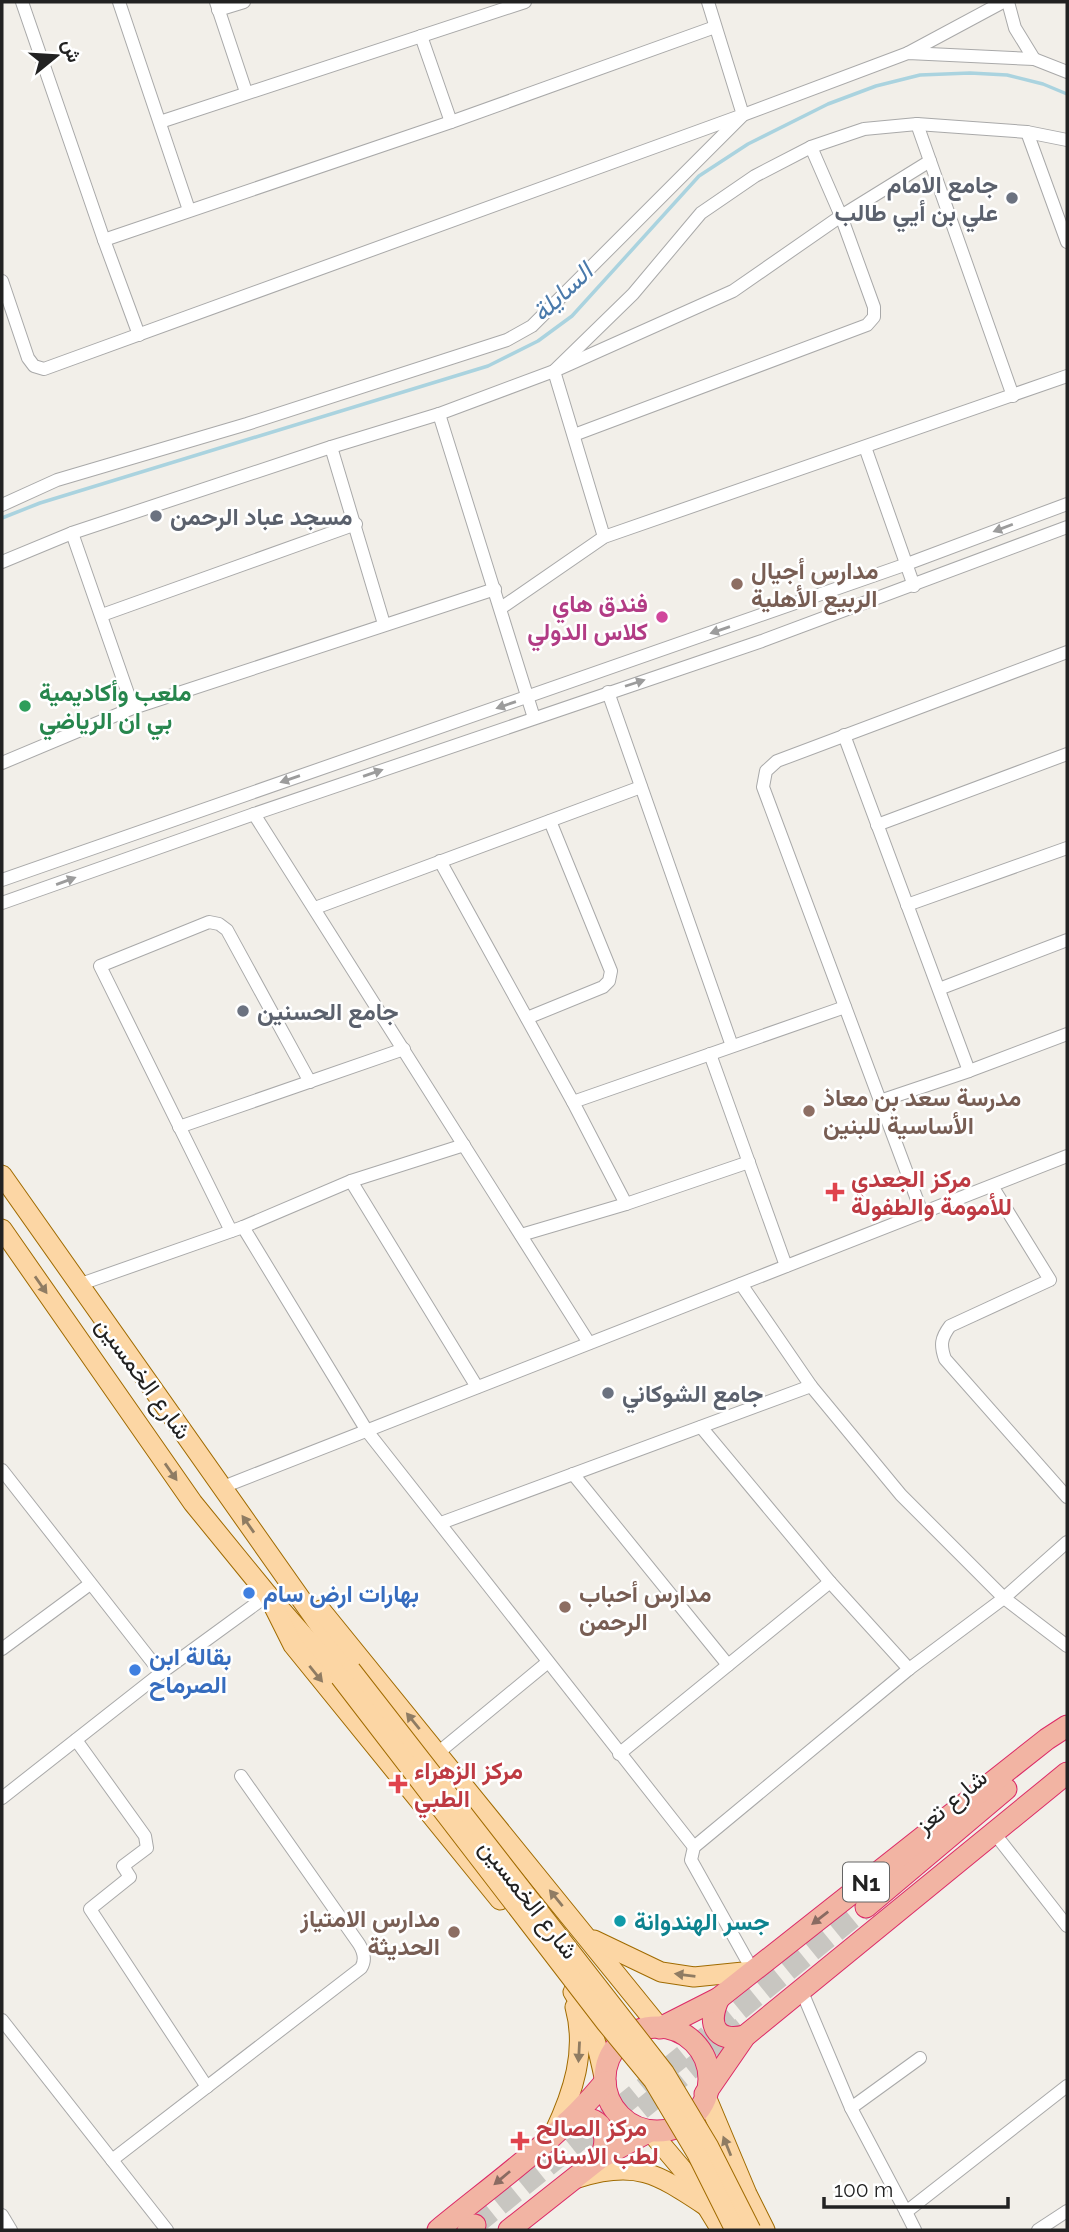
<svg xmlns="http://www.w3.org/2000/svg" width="1069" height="2232" font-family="Raleway,Vazirmatn,sans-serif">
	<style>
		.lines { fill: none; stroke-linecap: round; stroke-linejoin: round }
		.stream { stroke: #aad3df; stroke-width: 3.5 }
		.trunk-tunnel { stroke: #c8c6c1; stroke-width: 21; stroke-dasharray: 21 10; stroke-linecap: butt }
		.minor-casing { stroke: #a9a9a9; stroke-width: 14 }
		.primary-casing { stroke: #a06b00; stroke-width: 21 }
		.trunk-casing { stroke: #dc2a67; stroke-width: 23 }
		.minor { stroke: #fff; stroke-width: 12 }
		.primary { stroke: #fcd6a4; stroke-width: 19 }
		.trunk { stroke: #f2b4a3; stroke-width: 21 }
		.primary-bridge-casing { stroke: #a06b00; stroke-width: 21; stroke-linecap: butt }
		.primary-bridge { stroke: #fcd6a4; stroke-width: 19 }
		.oneway { fill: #9c9c9c }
		.oneway2 { fill: #8f7c63 }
		.oneway3 { fill: #8a6b62 }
		.worship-dot { fill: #6b7280; stroke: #fff; stroke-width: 2.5 }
		.education-dot { fill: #8d6e63; stroke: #fff; stroke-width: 2.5 }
		.hotel-dot { fill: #d1479c; stroke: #fff; stroke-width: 2.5 }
		.leisure-dot { fill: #2e9e5b; stroke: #fff; stroke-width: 2.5 }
		.health-dot { fill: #e0444e; stroke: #fff; stroke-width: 2.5 }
		.shop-dot { fill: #3f7fe0; stroke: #fff; stroke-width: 2.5 }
		.culture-dot { fill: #0f9aa8; stroke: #fff; stroke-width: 2.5 }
		.labels { text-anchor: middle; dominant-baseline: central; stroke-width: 5; stroke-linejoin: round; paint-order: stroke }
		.shield { fill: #fff; stroke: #646464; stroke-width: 2 }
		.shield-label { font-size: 23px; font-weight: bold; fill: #222 }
		.worship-label { font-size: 24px; font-weight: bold; fill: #5b616d; stroke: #fff; text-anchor: start }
		.education-label { font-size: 24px; font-weight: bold; fill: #785e54; stroke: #fff; text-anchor: start }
		.hotel-label { font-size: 24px; font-weight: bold; fill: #b23c85; stroke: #fff; text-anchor: end }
		.leisure-label { font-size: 24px; font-weight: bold; fill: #27864d; stroke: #fff; text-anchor: start }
		.health-label { font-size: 24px; font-weight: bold; fill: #be3a42; stroke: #fff; text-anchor: start }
		.street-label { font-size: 24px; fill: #222; stroke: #fff }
		.shop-label { font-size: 24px; font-weight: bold; fill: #366cbe; stroke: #fff; text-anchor: start }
		.culture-label { font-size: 24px; font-weight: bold; fill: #0d838f; stroke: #fff; text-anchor: start }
		.water-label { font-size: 26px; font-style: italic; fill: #4a7aab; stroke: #fff }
	</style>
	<rect width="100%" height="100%" fill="#f2efe9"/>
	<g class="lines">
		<path class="stream" d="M 2,518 L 40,503 L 488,366 L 538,341 L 572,316 L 699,176 L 748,144 L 828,104 L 876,86 L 920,75 L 970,73 L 1007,75 L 1043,84 L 1067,94"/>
		<g class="trunk-tunnel">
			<path d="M 593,2149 L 742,2027"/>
			<path d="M 475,2225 L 866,1907"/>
		</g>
		<defs>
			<g id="minor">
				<path d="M 22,2 L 104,240 L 139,335"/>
				<path d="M 119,2 L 189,210"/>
				<path d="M 216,2 L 246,92"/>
				<path d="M 1008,2 L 1015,28 L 1034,59"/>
				<path d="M 218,10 L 244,2"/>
				<path d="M 421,36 L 451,122"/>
				<path d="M 908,53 L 1003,2"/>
				<path d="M 160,122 L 525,2"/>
				<path d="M 917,124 L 1013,396"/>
				<path d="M 1027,132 L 1067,242"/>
				<path d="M 104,240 L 451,122 L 715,27"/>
				<path d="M 2,281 L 28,358 L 34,366 L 44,369 L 743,115 L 708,2"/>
				<path d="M 439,414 L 534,718"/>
				<path d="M 574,435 L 867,325 L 874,317 L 874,307 L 841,216 L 811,147"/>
				<path d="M 331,447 L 384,624"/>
				<path d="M 865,447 L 914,586"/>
				<path d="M 2,505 L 57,480 L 247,424 L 507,340 L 532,326 L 743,115 L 908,53 L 1034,59 L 1067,72"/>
				<path d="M 72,533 L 133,708"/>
				<path d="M 604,537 L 554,371 L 733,291 L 841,216 L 930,161"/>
				<path d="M 2,562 L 72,533 L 331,447 L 439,414 L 554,371 L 633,294 L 701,213 L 755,176 L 811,147 L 864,129 L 917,124 L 1027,132 L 1067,140"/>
				<path d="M 501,608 L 604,537 L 1067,376"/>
				<path d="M 102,615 L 356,524"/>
				<path d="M 608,692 L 732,1046"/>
				<path d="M 844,735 L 969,1071"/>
				<path d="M 2,763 L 133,708 L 495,589"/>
				<path d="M 254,814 L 589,1343"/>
				<path d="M 877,825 L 1067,754"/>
				<path d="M 440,861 L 573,1102 L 626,1204"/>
				<path d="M 2,880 L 907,564 L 1067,504"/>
				<path d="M 2,903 L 254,814 L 762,641 L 1067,527"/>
				<path d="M 907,905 L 1067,848"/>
				<path d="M 315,908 L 641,787"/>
				<path d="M 939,989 L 1067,940"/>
				<path d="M 527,1018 L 603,987 L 609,981 L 611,971 L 550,821"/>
				<path d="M 710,1054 L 786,1266"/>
				<path d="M 880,1101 L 969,1071 L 1067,1034"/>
				<path d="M 573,1102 L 845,1007"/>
				<path d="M 179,1127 L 404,1049"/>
				<path d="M 351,1181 L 477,1387"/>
				<path d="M 992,1186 L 1050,1280 L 950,1326 C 941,1338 940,1345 945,1359 L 1067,1497"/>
				<path d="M 922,1213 L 763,787 L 766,771 L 777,761 L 1067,652"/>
				<path d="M 243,1227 L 367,1431 L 694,1847"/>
				<path d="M 231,1231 L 100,966 L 209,922 L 219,924 L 227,930 L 310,1082"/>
				<path d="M 521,1235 L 626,1204 L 749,1162"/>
				<path d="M 741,1284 L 811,1386 L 901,1495 L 1004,1598 L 1067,1646"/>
				<path d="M 78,1285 L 243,1227 L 351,1181 L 464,1145"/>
				<path d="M 701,1427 L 830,1582 L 909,1669"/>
				<path d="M 2,1470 L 161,1673"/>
				<path d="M 573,1474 L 728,1665"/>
				<path d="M 223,1487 L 1067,1156"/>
				<path d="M 441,1523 L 811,1386"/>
				<path d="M 2,1649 L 90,1584"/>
				<path d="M 76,1740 L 145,1836 L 147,1848 L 123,1866 L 130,1877 L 90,1909 L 207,2087"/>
				<path d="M 439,1752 L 548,1662"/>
				<path d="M 619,1754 L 830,1582"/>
				<path d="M 2,1798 L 161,1673 L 268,1595"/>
				<path d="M 995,1834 L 1067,1926"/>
				<path d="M 753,1971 L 691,1860 L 694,1847 L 909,1669 L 1004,1598 L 1067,1542"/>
				<path d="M 799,1992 L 805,1999 L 851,2108"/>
				<path d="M 2,2020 L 167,2230"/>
				<path d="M 920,2058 L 851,2108 L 906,2212 L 1067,2086"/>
				<path d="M 112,2160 L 361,1968 C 366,1960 364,1952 359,1944 L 241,1776"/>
				<path d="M 906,2212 L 915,2230"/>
				<path d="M 2,2215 L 11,2230"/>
				<path d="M 1038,2230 L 1067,2211"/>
			</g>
			<g id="primary">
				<path d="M 2,1175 L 351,1670"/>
				<path d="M 2,1229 L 193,1503 L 268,1595 L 340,1677"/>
				<path d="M 268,1595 L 293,1645 L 500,1900"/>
				<path d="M 321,1610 L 660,2028"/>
				<path d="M 594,1940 L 661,1972 L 694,1977 L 753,1971"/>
				<path d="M 573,1992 C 592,2022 598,2047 605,2082"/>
				<path d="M 705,2094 L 747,2194 L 765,2230"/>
				<path d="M 650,2131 L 688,2176 L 721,2230"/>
				<path d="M 554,2133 C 573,2093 587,2051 575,2007"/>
				<path d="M 578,2178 C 638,2159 659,2175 709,2208"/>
			</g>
			<g id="trunk">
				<path d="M 866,1907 L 1006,1789"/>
				<path d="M 719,1998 C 707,2023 714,2043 745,2036"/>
				<circle cx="657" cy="2079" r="52"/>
				<path d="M 660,2028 L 719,1998 L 1047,1739 L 1067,1726"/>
				<path d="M 705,2094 L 745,2036 L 1067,1773"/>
				<path d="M 567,2122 C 596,2109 614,2131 600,2158"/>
				<path d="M 438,2230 C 495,2183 558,2139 605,2082"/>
				<path d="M 468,2230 L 475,2225"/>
				<path d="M 509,2230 L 600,2158 L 650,2131"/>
			</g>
		</defs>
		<use href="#minor" class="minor-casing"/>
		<use href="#primary" class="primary-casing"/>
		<use href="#trunk" class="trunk-casing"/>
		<use href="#minor" class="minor"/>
		<use href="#primary" class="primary"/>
		<use href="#trunk" class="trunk"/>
		<defs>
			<g id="primary-bridge">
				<path d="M 351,1670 L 664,2072 L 709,2147 L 751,2230"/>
				<path d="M 340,1677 L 606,2023 L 653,2080 L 697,2154 L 735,2230"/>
			</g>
		</defs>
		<use href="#primary-bridge" class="primary-bridge-casing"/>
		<use href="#primary-bridge" class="primary-bridge"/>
	</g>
	<defs><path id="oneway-solid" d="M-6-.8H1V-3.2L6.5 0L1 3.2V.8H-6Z" transform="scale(1.75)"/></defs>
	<g class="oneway">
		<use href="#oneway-solid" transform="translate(1003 528) rotate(159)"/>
		<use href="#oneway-solid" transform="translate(720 630) rotate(161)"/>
		<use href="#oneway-solid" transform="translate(635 683) rotate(-18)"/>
		<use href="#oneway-solid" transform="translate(506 705) rotate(161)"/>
		<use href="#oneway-solid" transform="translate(373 773) rotate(-19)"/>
		<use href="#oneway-solid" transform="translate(290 779) rotate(161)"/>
		<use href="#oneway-solid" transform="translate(66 881) rotate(-20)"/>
	</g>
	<g class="oneway2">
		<use href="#oneway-solid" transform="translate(41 1285) rotate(55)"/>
		<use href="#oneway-solid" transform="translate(171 1472) rotate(55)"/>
		<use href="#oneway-solid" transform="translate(248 1524) rotate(-125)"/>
		<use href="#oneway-solid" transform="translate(316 1674) rotate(51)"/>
		<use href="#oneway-solid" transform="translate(413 1721) rotate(-129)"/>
		<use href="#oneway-solid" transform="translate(556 1898) rotate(-129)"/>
		<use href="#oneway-solid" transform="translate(685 1975) rotate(-173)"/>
		<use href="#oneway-solid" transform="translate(579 2052) rotate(93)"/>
		<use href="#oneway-solid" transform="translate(727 2146) rotate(-112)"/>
	</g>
	<g class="oneway3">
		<use href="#oneway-solid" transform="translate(820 1918) rotate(142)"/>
		<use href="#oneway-solid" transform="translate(502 2178) rotate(140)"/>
	</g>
	<g class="worship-dot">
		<circle cx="1012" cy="198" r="7"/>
		<circle cx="156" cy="516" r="7"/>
		<circle cx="243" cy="1011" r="7"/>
		<circle cx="608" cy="1393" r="7"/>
	</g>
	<g class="education-dot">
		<circle cx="737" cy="584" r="7"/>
		<circle cx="809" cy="1111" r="7"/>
		<circle cx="565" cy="1607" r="7"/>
		<circle cx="454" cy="1932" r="7"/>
	</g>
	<circle class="hotel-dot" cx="662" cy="617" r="7"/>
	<circle class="leisure-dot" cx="25" cy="706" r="7"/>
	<g class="health-dot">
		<path d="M831.5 1181.5h7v7h7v7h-7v7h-7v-7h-7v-7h7z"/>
		<path d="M394.5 1773.5h7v7h7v7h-7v7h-7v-7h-7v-7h7z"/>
		<path d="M516.5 2130.5h7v7h7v7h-7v7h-7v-7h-7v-7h7z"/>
	</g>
	<g class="shop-dot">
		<circle cx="249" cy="1593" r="7"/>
		<circle cx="135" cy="1670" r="7"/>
	</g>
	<circle class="culture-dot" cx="620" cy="1921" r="7"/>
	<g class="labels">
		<rect class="shield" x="843" y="1862.5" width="46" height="39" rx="5"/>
		<g class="shield-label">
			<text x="866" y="1882">N1</text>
		</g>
		<g class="worship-label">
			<text x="998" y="184" text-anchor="end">جامع الامام<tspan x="998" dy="28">علي بن أيي طالب</tspan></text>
			<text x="170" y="516">مسجد عباد الرحمن</text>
			<text x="257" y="1011">جامع الحسنين</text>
			<text x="622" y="1393">جامع الشوكاني</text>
		</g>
		<g class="education-label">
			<text x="751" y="570">مدارس أجيال<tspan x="751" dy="28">الربيع الأهلية</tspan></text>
			<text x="823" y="1097">مدرسة سعد بن معاذ<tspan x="823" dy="28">الأساسية للبنين</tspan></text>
			<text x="579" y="1593">مدارس أحباب<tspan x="579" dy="28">الرحمن</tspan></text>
			<text x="440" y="1918" text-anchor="end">مدارس الامتياز<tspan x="440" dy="28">الحديثة</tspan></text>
		</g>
		<g class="hotel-label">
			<text x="648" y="603">فندق هاي<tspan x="648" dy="28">كلاس الدولي</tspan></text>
		</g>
		<g class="leisure-label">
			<text x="39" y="692">ملعب وأكاديمية<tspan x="39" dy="28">بي ان الرياضي</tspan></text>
		</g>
		<g class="health-label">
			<text x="851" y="1178">مركز الجعدي<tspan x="851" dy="28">للأمومة والطفولة</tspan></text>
			<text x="414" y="1770">مركز الزهراء<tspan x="414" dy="28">الطبي</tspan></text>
			<text x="536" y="2127">مركز الصالح<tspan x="536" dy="28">لطب الاسنان</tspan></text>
		</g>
		<g class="street-label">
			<text transform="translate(144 1378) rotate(54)">شارع الخمسين</text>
			<text transform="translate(951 1801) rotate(-40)">شارع تعز</text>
			<text transform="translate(529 1899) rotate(52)">شارع الخمسين</text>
		</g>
		<g class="shop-label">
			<text x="263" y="1593">بهارات ارض سام</text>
			<text x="149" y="1656">بقالة ابن<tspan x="149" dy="28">الصرماح</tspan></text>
		</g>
		<g class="culture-label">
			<text x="634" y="1921">جسر الهندوانة</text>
		</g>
		<g class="water-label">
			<text transform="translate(562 292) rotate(-43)">السايلة</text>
		</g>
	</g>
	<rect width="1069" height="2232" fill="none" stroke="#222222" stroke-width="7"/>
	<g transform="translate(56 56) rotate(72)" stroke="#ffffff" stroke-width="5" paint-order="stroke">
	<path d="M0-5L12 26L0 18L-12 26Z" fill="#222222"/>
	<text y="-10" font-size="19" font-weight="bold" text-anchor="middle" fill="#222222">ش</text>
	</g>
	<path d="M824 2197v10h184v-10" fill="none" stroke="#222222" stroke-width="3.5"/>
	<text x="834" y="2197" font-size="21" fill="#222222" stroke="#ffffff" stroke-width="5" paint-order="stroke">100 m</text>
</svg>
